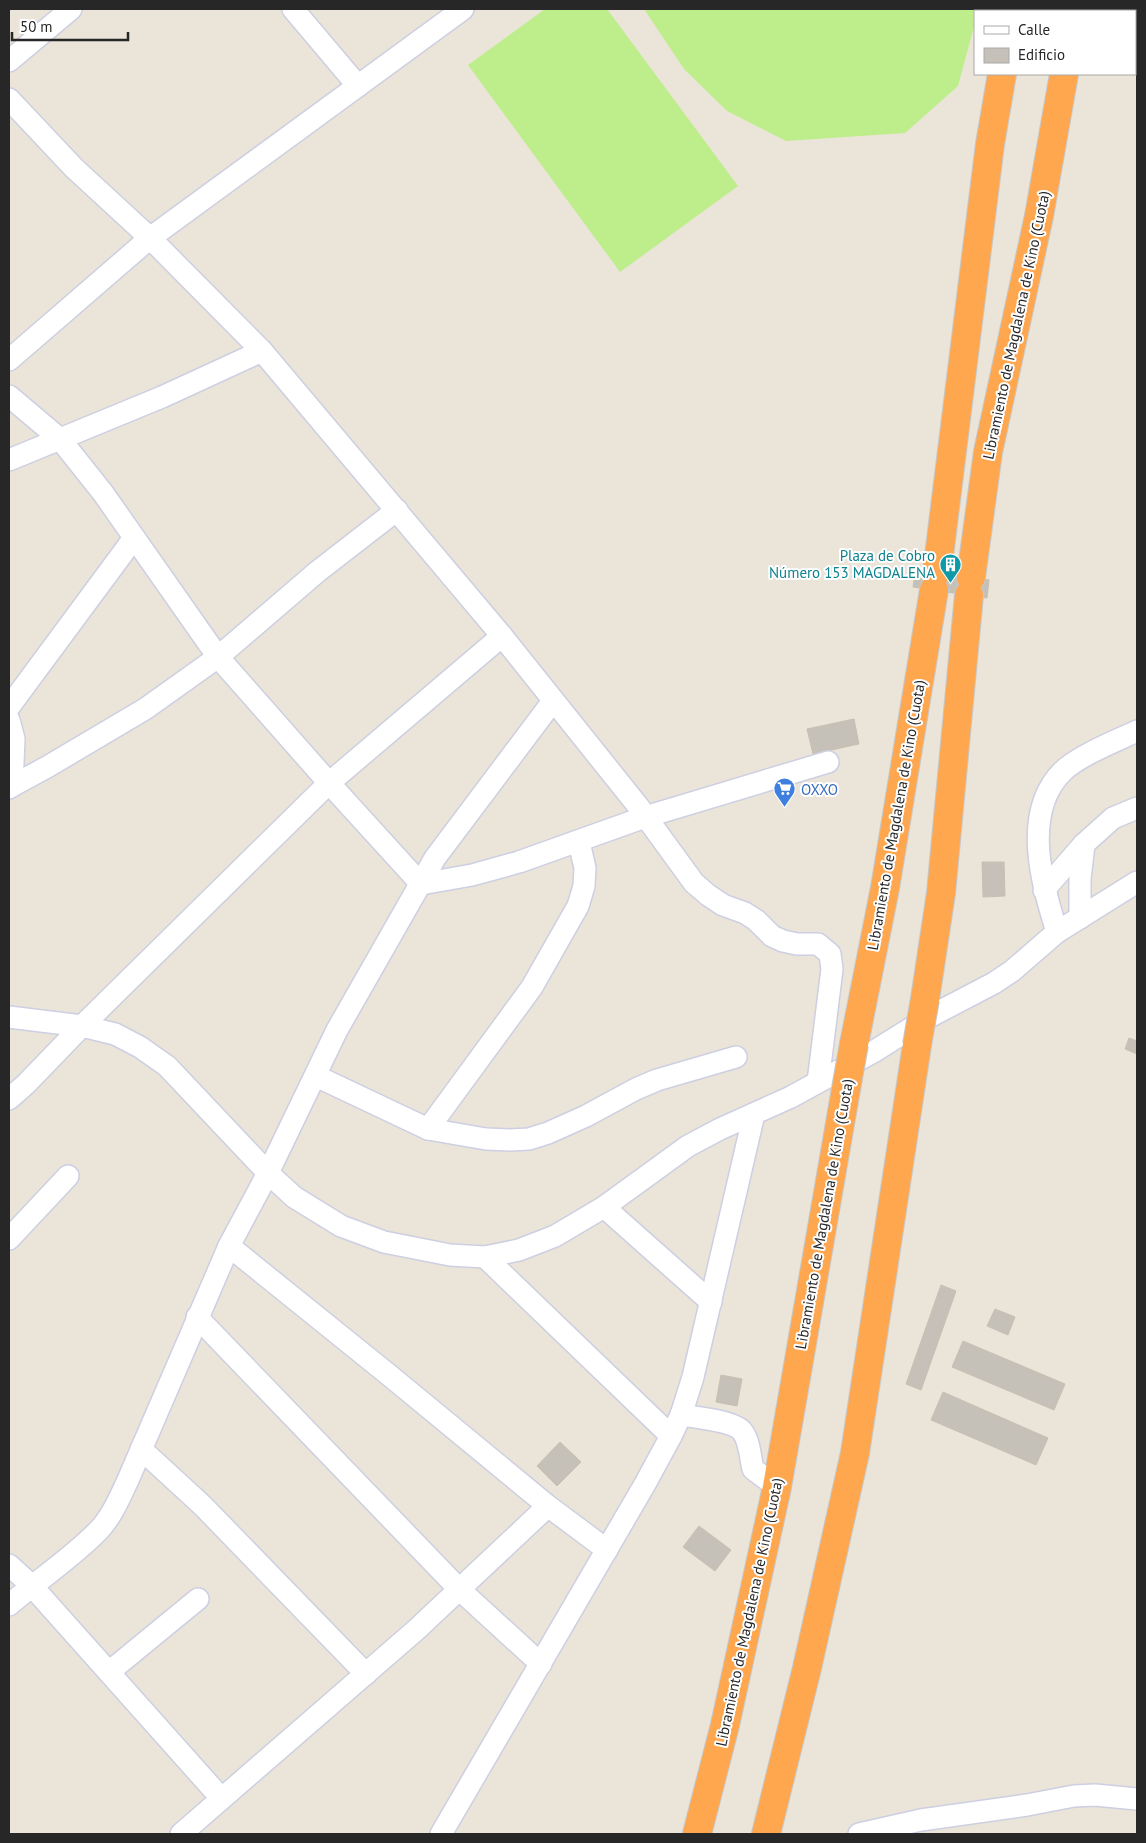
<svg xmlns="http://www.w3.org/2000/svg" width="1146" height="1843" font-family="'PT Sans',sans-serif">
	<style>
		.pitch { fill: #bdee8b }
		.building { fill: #c6c1b8; stroke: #c6c0b2 }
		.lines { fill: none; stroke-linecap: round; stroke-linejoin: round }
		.minor-casing { stroke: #cdcfe2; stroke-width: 24 }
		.highway-casing { stroke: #c7c7c7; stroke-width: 30 }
		.minor { stroke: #fff; stroke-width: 21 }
		.highway { stroke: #ffa74f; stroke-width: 28 }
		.highway-bridge-casing { stroke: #c7c7c7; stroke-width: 30; stroke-linecap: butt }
		.highway-bridge { stroke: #ffa74f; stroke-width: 28 }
		.labels { text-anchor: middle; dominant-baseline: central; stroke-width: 4; stroke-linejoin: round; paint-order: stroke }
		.street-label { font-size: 15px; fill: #272727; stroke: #fff }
		.culture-label { font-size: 15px; fill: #0d838f; stroke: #fff; text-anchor: end }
		.shop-label { font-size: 15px; fill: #366cbe; stroke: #fff; text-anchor: start }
	</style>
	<rect width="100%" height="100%" fill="#ebe4d8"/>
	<g class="pitch">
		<path d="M 545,9 L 607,9 L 738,186 L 620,272 L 468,65 Z"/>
		<path d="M 644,9 L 973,9 L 975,11 L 975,23 L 958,86 L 905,133 L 786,141 L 727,111 L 684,69 Z"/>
	</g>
	<g class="building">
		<path d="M 916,568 L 989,580 L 987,598 L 913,587 Z"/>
		<path d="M 854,719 L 859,744 L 813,754 L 807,729 Z"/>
		<path d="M 982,862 L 1004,862 L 1005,896 L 983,897 Z"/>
		<path d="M 1129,1038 L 1137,1041 L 1137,1054 L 1125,1049 Z"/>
		<path d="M 941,1285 L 956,1291 L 921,1390 L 906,1384 Z"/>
		<path d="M 995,1309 L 1015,1317 L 1008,1335 L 987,1326 Z"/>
		<path d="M 963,1341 L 1065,1384 L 1054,1410 L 952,1367 Z"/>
		<path d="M 721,1375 L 742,1379 L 737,1406 L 716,1402 Z"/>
		<path d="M 943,1392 L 1048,1438 L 1036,1465 L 931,1420 Z"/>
		<path d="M 560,1442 L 581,1462 L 557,1486 L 537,1466 Z"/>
		<path d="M 699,1526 L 731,1550 L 715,1571 L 683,1547 Z"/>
	</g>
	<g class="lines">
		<defs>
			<g id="minor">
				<path d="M 293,9 L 358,86"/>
				<path d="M 9,61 L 71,9"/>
				<path d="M 9,99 L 74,168 L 150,238 L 262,351 L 502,636 L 638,806 L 694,883 L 708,895 L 723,905 L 745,913 L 756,920 L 772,936 L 783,941 L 797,944 L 818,944 L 830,954 L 832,969 L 818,1082"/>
				<path d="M 9,360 L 150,238 L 463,9"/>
				<path d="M 9,396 L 60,439 L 103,493 L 218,657 L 329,783 L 421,884 L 472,875 L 519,862 L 645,817 L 828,762"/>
				<path d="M 9,460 L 162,397 L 262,351"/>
				<path d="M 9,707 L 134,538"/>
				<path d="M 9,720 L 14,739 L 12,786 L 9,788"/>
				<path d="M 12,786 L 47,767 L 145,709 L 218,657 L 317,572 L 397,510"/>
				<path d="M 1044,890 L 1084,844 L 1113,818 L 1137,808"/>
				<path d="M 1080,918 L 1080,879 L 1084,844"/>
				<path d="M 1057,932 C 1042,884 1021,812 1063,771 C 1080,755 1116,741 1137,731"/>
				<path d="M 9,1017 L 82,1026 L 115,1034 L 140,1047 L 167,1066 L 268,1173 L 294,1197 L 341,1226 L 384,1242 L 450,1255 L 485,1257 L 519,1250 L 555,1236 L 604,1207 L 688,1146 L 720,1129 L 791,1097 L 873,1052 L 929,1017 L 994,983 L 1012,971 L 1057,932 L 1137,882"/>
				<path d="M 316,1076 L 428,1129 L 486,1139 L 510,1140 L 529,1139 L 548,1133 L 586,1116 L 636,1089 L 657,1080 L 736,1057"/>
				<path d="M 9,1099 L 26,1084 L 82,1026 L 329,783 L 502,636"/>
				<path d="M 428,1129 L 532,987 L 578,906 L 584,886 L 585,868 L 579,842"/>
				<path d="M 604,1207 L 711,1302"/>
				<path d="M 9,1239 L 68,1176"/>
				<path d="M 229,1246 L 389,1375 L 548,1506 L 607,1550"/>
				<path d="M 485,1257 L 671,1436"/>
				<path d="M 197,1317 L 459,1589 L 541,1664"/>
				<path d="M 681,1415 C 694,1417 733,1421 742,1431 C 750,1441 750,1457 753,1469 L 777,1487"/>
				<path d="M 141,1449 L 203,1506 L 366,1674"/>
				<path d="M 9,1565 L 31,1585 L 221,1798"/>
				<path d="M 9,1605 C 38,1580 72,1558 99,1530 C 112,1516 120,1497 128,1480 L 229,1246 L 268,1173 L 337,1030 L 435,858 L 553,701"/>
				<path d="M 109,1672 L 198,1599"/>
				<path d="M 181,1834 L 416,1630 L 548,1506"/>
				<path d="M 441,1834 L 645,1484 L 671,1436 L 681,1415 L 693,1377 L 754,1114"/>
				<path d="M 859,1834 L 921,1820 L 1027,1805 L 1074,1796 L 1095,1795 L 1137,1799"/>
			</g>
			<g id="highway">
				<path d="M 1012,11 L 1012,9"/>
				<path d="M 1074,11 L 1075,9"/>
				<path d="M 937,572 L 990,144 L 1002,74"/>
				<path d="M 971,577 L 988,452 L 1039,216 L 1064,74"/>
				<path d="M 925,999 L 941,893 L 969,595"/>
				<path d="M 854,1044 L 885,888 L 934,590"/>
				<path d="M 697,1834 L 725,1725 L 777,1487 L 846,1089"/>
				<path d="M 766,1834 L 807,1668 L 855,1453 L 917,1045"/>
			</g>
		</defs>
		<use href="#minor" class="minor-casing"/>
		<use href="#highway" class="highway-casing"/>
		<use href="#minor" class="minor"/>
		<use href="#highway" class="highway"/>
		<defs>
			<g id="highway-bridge">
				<path d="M 917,1045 L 925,999"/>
				<path d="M 846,1089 L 854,1044"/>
			</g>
		</defs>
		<use href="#highway-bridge" class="highway-bridge-casing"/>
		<use href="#highway-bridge" class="highway-bridge"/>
	</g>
	<defs>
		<symbol id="building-pin" viewBox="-11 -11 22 30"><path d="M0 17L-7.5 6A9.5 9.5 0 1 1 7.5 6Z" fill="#0f9aa8" stroke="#fff"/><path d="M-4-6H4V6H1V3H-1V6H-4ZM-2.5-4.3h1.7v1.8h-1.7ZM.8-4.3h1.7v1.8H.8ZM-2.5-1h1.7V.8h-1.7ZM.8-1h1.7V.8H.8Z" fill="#fff"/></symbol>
		<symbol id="supermarket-pin" viewBox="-11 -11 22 30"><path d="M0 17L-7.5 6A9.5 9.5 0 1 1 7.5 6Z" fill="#3f7fe0" stroke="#fff"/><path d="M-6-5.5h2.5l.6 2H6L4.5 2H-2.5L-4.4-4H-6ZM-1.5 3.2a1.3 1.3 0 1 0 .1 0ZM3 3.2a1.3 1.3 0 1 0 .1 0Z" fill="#fff"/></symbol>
	</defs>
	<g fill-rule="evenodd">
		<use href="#building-pin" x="938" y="552" width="25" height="34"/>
		<use href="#supermarket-pin" x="772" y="776" width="25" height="34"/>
	</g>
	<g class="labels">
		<g class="street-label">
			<text transform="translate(1016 325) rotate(-78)">Libramiento de Magdalena de Kino (Cuota)</text>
			<text transform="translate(896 815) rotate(-80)">Libramiento de Magdalena de Kino (Cuota)</text>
			<text transform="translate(824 1214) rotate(-80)">Libramiento de Magdalena de Kino (Cuota)</text>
			<text transform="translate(749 1612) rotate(-78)">Libramiento de Magdalena de Kino (Cuota)</text>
		</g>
		<g class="culture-label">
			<text x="935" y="555">Plaza de Cobro<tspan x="935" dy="17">Número 153 MAGDALENA</tspan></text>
		</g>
		<g class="shop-label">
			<text x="801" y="789">OXXO</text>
		</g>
	</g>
	<rect width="1146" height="1843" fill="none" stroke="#272727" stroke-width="20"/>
	<rect x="974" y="10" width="162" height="65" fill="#ffffff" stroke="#a9a9a9"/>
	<rect x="984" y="26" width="25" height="8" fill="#ffffff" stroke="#a9a9a9"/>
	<text x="1018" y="35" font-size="15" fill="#272727">Calle</text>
	<rect x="984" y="48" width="25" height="15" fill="#c6c1b8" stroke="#a9a9a9"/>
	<text x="1018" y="60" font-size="15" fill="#272727">Edificio</text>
	<path d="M12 32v8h116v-8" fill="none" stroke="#272727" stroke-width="2.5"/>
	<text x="20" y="32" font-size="15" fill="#272727" stroke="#ffffff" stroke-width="4" paint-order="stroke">50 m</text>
</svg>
